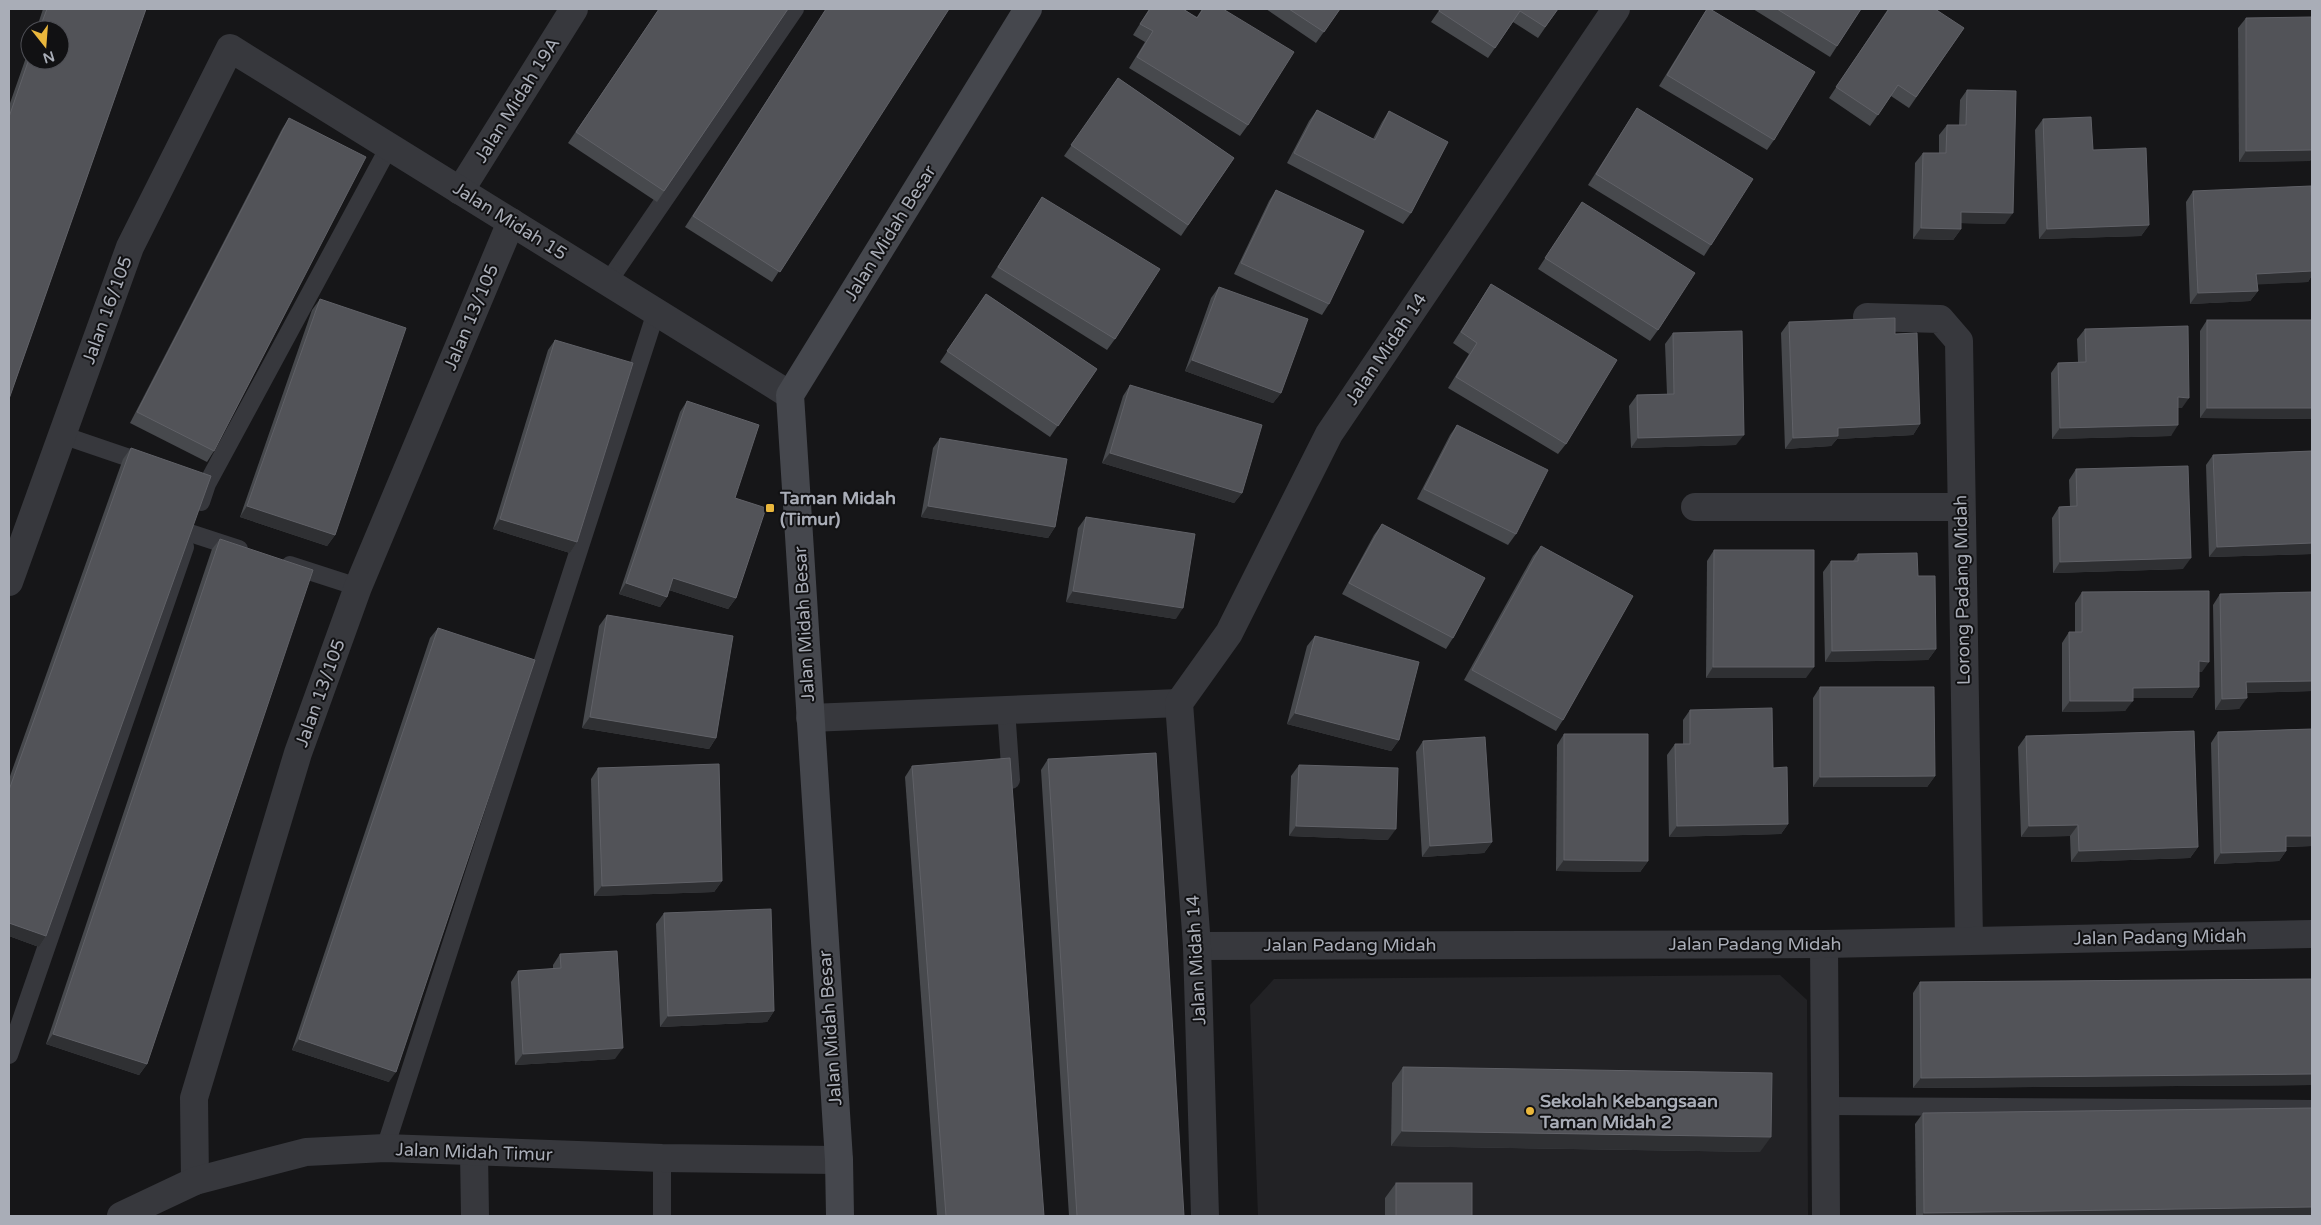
<svg xmlns="http://www.w3.org/2000/svg" width="2321" height="1225" font-family="'Varela Round',sans-serif">
	<style>
		.built { fill: #222225 }
		.lines { fill: none; stroke-linecap: round; stroke-linejoin: round }
		.lane { stroke: #37383d; stroke-width: 18 }
		.street { stroke: #37383d; stroke-width: 28 }
		.secondary { stroke: #45474d; stroke-width: 28 }
		.wall { fill: #47494d }
		.shaded-wall { fill: #2f3033 }
		.building { fill: #525358; stroke: #606167 }
		.poi-dot { fill: #eab73c; stroke: #111113; stroke-width: 2 }
		.labels { text-anchor: middle; dominant-baseline: central; stroke-width: 4; stroke-linejoin: round; paint-order: stroke }
		.street-label { font-size: 18px; fill: #a9adb7; stroke: #111113 }
		.poi-label { font-size: 18px; font-weight: bold; fill: #a9adb7; stroke: #111113; text-anchor: start }
	</style>
	<rect width="100%" height="100%" fill="#161618"/>
	<path class="built" d="M 1780,975 L 1807,1000 L 1808,1216 L 1258,1216 L 1250,1005 L 1274,979 Z"/>
	<g class="lines">
		<g class="lane">
			<path d="M 608,282 L 795,9"/>
			<path d="M 62,435 L 147,464"/>
			<path d="M 201,502 L 207,484 L 389,147"/>
			<path d="M 190,533 L 239,549"/>
			<path d="M 290,565 L 358,587"/>
			<path d="M 1006,709 L 1011,780"/>
			<path d="M 9,1055 L 185,547"/>
			<path d="M 1825,1106 L 2312,1109"/>
			<path d="M 385,1148 L 656,312"/>
			<path d="M 662,1216 L 662,1158"/>
		</g>
		<g class="street">
			<path d="M 460,191 L 574,9"/>
			<path d="M 1867,317 L 1940,319 L 1959,341 L 1969,940"/>
			<path d="M 1695,507 L 1961,507"/>
			<path d="M 9,582 L 130,247 L 230,48 L 790,395"/>
			<path d="M 810,718 L 1179,703"/>
			<path d="M 1824,944 L 1826,1216"/>
			<path d="M 1197,946 L 1824,944 L 2312,934"/>
			<path d="M 474,1153 L 475,1216"/>
			<path d="M 195,1181 L 194,1098 L 298,753 L 358,587 L 511,222"/>
			<path d="M 121,1216 L 195,1181 L 306,1152 L 385,1148 L 662,1158 L 839,1160"/>
			<path d="M 1205,1216 L 1197,946 L 1179,703 L 1229,633 L 1329,434 L 1616,9"/>
		</g>
		<path class="secondary" d="M 840,1216 L 839,1160 L 790,395 L 1028,9"/>
	</g>
	<g class="wall">
		<path d="M 43,9 L 146,9 L 9,399 L 9,106 L 30,46 L 30,60 L 60,30 L 36,30 Z"/>
		<path d="M 659,9 L 788,9 L 657,202 L 568,143 Z"/>
		<path d="M 826,9 L 949,9 L 772,282 L 685,227 Z"/>
		<path d="M 1149,9 L 1183,9 L 1197,17 L 1202,9 L 1223,9 L 1248,125 L 1240,136 L 1129,68 L 1145,42 L 1133,35 Z"/>
		<path d="M 1266,9 L 1340,9 L 1316,43 Z"/>
		<path d="M 1440,9 L 1558,9 L 1538,38 L 1513,22 L 1488,58 L 1431,22 Z"/>
		<path d="M 1707,9 L 1774,140 L 1767,150 L 1659,86 L 1701,18 Z"/>
		<path d="M 1753,9 L 1861,9 L 1830,57 Z"/>
		<path d="M 1888,9 L 1964,28 L 1909,108 L 1891,96 L 1870,126 L 1829,98 Z"/>
		<path d="M 2246,18 L 2312,150 L 2312,157 L 2310,161 L 2239,162 L 2238,28 Z"/>
		<path d="M 1118,78 L 1234,158 L 1181,236 L 1064,156 Z"/>
		<path d="M 1967,90 L 2005,224 L 1961,223 L 1961,229 L 1953,240 L 1913,239 L 1915,163 L 1923,153 L 1939,153 L 1939,135 L 1947,125 L 1959,125 L 1960,100 Z"/>
		<path d="M 1637,108 L 1711,245 L 1704,256 L 1588,185 Z"/>
		<path d="M 1317,110 L 1373,139 L 1382,122 L 1389,111 L 1411,213 L 1403,224 L 1287,163 L 1309,121 Z"/>
		<path d="M 289,118 L 214,451 L 207,462 L 130,423 L 282,129 Z"/>
		<path d="M 2043,119 L 2149,225 L 2141,236 L 2039,239 L 2035,130 Z"/>
		<path d="M 1276,190 L 1329,304 L 1322,315 L 1234,274 L 1269,201 Z"/>
		<path d="M 2193,191 L 2312,207 L 2312,275 L 2308,282 L 2257,284 L 2258,291 L 2250,301 L 2190,304 L 2186,202 Z"/>
		<path d="M 1042,197 L 1115,339 L 1107,350 L 991,277 Z"/>
		<path d="M 1582,202 L 1658,330 L 1650,341 L 1538,269 Z"/>
		<path d="M 1491,284 L 1566,444 L 1558,454 L 1448,388 L 1469,354 L 1453,343 Z"/>
		<path d="M 1219,287 L 1281,393 L 1273,403 L 1185,371 L 1211,298 Z"/>
		<path d="M 986,294 L 1097,369 L 1050,437 L 940,362 Z"/>
		<path d="M 320,299 L 335,535 L 327,546 L 240,517 L 312,310 Z"/>
		<path d="M 2207,320 L 2312,419 L 2200,418 L 2200,331 Z"/>
		<path d="M 1789,322 L 1895,334 L 1920,424 L 1913,435 L 1837,439 L 1831,446 L 1785,449 L 1781,333 Z"/>
		<path d="M 2085,329 L 2182,408 L 2178,408 L 2171,436 L 2052,439 L 2051,373 L 2058,363 L 2078,362 L 2077,339 Z"/>
		<path d="M 1673,333 L 1736,445 L 1631,448 L 1629,406 L 1637,395 L 1667,394 L 1665,344 Z"/>
		<path d="M 555,340 L 577,542 L 570,553 L 493,529 L 548,350 Z"/>
		<path d="M 1130,385 L 1242,493 L 1234,503 L 1102,463 L 1123,396 Z"/>
		<path d="M 687,401 L 735,498 L 736,598 L 728,609 L 669,590 L 667,597 L 660,607 L 619,594 L 680,412 Z"/>
		<path d="M 1457,425 L 1516,534 L 1508,545 L 1417,499 L 1450,435 Z"/>
		<path d="M 940,438 L 1055,527 L 1048,538 L 921,517 L 933,448 Z"/>
		<path d="M 131,448 L 46,936 L 39,947 L 9,936 L 9,779 L 123,459 Z"/>
		<path d="M 2312,451 L 2312,554 L 2209,557 L 2206,465 L 2213,455 Z"/>
		<path d="M 2076,469 L 2183,569 L 2053,573 L 2052,518 L 2059,507 L 2070,506 L 2069,480 Z"/>
		<path d="M 1086,517 L 1176,619 L 1066,602 L 1078,528 Z"/>
		<path d="M 1382,524 L 1453,638 L 1446,649 L 1342,594 L 1374,535 Z"/>
		<path d="M 220,539 L 147,1064 L 139,1075 L 46,1044 L 212,549 Z"/>
		<path d="M 1541,546 L 1563,720 L 1556,731 L 1464,680 L 1533,556 Z"/>
		<path d="M 1714,550 L 1806,678 L 1706,678 L 1707,561 Z"/>
		<path d="M 1858,554 L 1918,576 L 1936,649 L 1928,660 L 1825,662 L 1823,572 L 1831,561 L 1853,561 Z"/>
		<path d="M 2082,592 L 2202,672 L 2199,672 L 2199,687 L 2192,698 L 2133,698 L 2125,711 L 2062,712 L 2062,643 L 2069,632 L 2075,632 L 2075,603 Z"/>
		<path d="M 2312,592 L 2312,691 L 2247,693 L 2239,709 L 2215,710 L 2213,605 L 2220,594 Z"/>
		<path d="M 607,615 L 716,738 L 709,749 L 582,728 L 599,626 Z"/>
		<path d="M 438,628 L 389,1082 L 292,1050 L 430,638 Z"/>
		<path d="M 1315,636 L 1399,740 L 1391,751 L 1287,724 L 1307,646 Z"/>
		<path d="M 1820,687 L 1935,776 L 1927,787 L 1813,787 L 1813,698 Z"/>
		<path d="M 1690,710 L 1773,768 L 1788,824 L 1781,834 L 1669,837 L 1667,755 L 1675,744 L 1683,744 L 1683,720 Z"/>
		<path d="M 2312,729 L 2312,846 L 2286,847 L 2286,851 L 2279,861 L 2214,864 L 2211,743 L 2218,732 Z"/>
		<path d="M 1564,734 L 1648,861 L 1640,872 L 1556,871 L 1557,745 Z"/>
		<path d="M 2026,736 L 2198,847 L 2190,858 L 2071,862 L 2070,836 L 2021,837 L 2018,747 Z"/>
		<path d="M 1423,741 L 1492,842 L 1484,853 L 1422,857 L 1416,752 Z"/>
		<path d="M 1048,759 L 1184,1216 L 1069,1216 L 1041,770 Z"/>
		<path d="M 1299,765 L 1388,840 L 1289,836 L 1291,776 Z"/>
		<path d="M 912,766 L 1044,1216 L 937,1216 L 905,777 Z"/>
		<path d="M 598,768 L 722,881 L 714,892 L 594,896 L 591,779 Z"/>
		<path d="M 664,913 L 774,1011 L 767,1022 L 660,1027 L 656,924 Z"/>
		<path d="M 560,954 L 615,1059 L 515,1065 L 511,982 L 518,971 L 553,969 L 553,965 Z"/>
		<path d="M 2312,979 L 2312,1085 L 1913,1088 L 1913,993 L 1920,982 Z"/>
		<path d="M 1403,1067 L 1760,1152 L 1391,1146 L 1392,1083 Z"/>
		<path d="M 1923,1113 L 2312,1216 L 1916,1216 L 1915,1124 Z"/>
		<path d="M 1396,1183 L 1472,1216 L 1385,1216 L 1385,1198 Z"/>
	</g>
	<g class="shaded-wall">
		<path d="M 2312,150 L 2312,157 L 2310,161 L 2239,162 L 2246,151 Z"/>
		<path d="M 1961,212 L 2013,213 L 2005,224 L 1953,223 Z"/>
		<path d="M 2149,225 L 2141,236 L 2039,239 L 2047,229 Z"/>
		<path d="M 1921,228 L 1961,229 L 1953,240 L 1913,239 Z"/>
		<path d="M 2312,271 L 2312,275 L 2308,282 L 2249,285 L 2256,274 Z"/>
		<path d="M 2258,291 L 2250,301 L 2190,304 L 2198,293 Z"/>
		<path d="M 1192,360 L 1281,393 L 1273,403 L 1185,371 Z"/>
		<path d="M 2178,397 L 2189,398 L 2182,408 L 2170,408 Z"/>
		<path d="M 2207,408 L 2312,408 L 2312,419 L 2200,418 Z"/>
		<path d="M 1920,424 L 1913,435 L 1837,439 L 1831,446 L 1785,449 L 1793,438 L 1838,428 Z"/>
		<path d="M 2178,425 L 2171,436 L 2052,439 L 2060,428 Z"/>
		<path d="M 1744,435 L 1736,445 L 1631,448 L 1638,438 Z"/>
		<path d="M 1110,453 L 1242,493 L 1234,503 L 1102,463 Z"/>
		<path d="M 247,506 L 335,535 L 327,546 L 240,517 Z"/>
		<path d="M 928,506 L 1055,527 L 1048,538 L 921,517 Z"/>
		<path d="M 500,519 L 577,542 L 570,553 L 493,529 Z"/>
		<path d="M 2312,543 L 2312,554 L 2209,557 L 2217,547 Z"/>
		<path d="M 2191,558 L 2183,569 L 2053,573 L 2060,562 Z"/>
		<path d="M 673,578 L 736,598 L 728,609 L 666,589 Z"/>
		<path d="M 626,583 L 667,597 L 660,607 L 619,594 Z"/>
		<path d="M 1073,591 L 1183,608 L 1176,619 L 1066,602 Z"/>
		<path d="M 1936,649 L 1928,660 L 1825,662 L 1832,651 Z"/>
		<path d="M 2199,661 L 2209,662 L 2202,672 L 2192,672 Z"/>
		<path d="M 1713,667 L 1814,667 L 1806,678 L 1706,678 Z"/>
		<path d="M 2312,681 L 2312,691 L 2239,693 L 2246,682 Z"/>
		<path d="M 2199,687 L 2192,698 L 2125,698 L 2133,688 Z"/>
		<path d="M 2247,698 L 2239,709 L 2215,710 L 2222,699 Z"/>
		<path d="M 2070,701 L 2133,701 L 2125,711 L 2062,712 Z"/>
		<path d="M 1295,713 L 1399,740 L 1391,751 L 1287,724 Z"/>
		<path d="M 590,717 L 716,738 L 709,749 L 582,728 Z"/>
		<path d="M 1935,776 L 1927,787 L 1813,787 L 1820,777 Z"/>
		<path d="M 1788,824 L 1781,834 L 1669,837 L 1677,826 Z"/>
		<path d="M 2078,825 L 2070,836 L 2021,837 L 2029,826 Z"/>
		<path d="M 1296,826 L 1396,829 L 1388,840 L 1289,836 Z"/>
		<path d="M 2286,836 L 2312,836 L 2312,846 L 2278,847 Z"/>
		<path d="M 1492,842 L 1484,853 L 1422,857 L 1430,846 Z"/>
		<path d="M 2198,847 L 2190,858 L 2071,862 L 2079,851 Z"/>
		<path d="M 2286,851 L 2279,861 L 2214,864 L 2221,853 Z"/>
		<path d="M 1564,860 L 1648,861 L 1640,872 L 1556,871 Z"/>
		<path d="M 722,881 L 714,892 L 594,896 L 602,886 Z"/>
		<path d="M 9,923 L 46,936 L 39,947 L 9,936 Z"/>
		<path d="M 774,1011 L 767,1022 L 660,1027 L 668,1016 Z"/>
		<path d="M 53,1034 L 147,1064 L 139,1075 L 46,1044 Z"/>
		<path d="M 299,1039 L 396,1072 L 389,1082 L 292,1050 Z"/>
		<path d="M 623,1048 L 615,1059 L 515,1065 L 523,1054 Z"/>
		<path d="M 2312,1074 L 2312,1085 L 1913,1088 L 1921,1078 Z"/>
		<path d="M 1402,1131 L 1771,1137 L 1760,1152 L 1391,1146 Z"/>
		<path d="M 2312,1207 L 2312,1216 L 1922,1216 L 1924,1213 Z"/>
	</g>
	<g class="building">
		<path d="M 47,9 L 146,9 L 9,399 L 9,117 L 30,56 L 30,60 L 60,60 L 60,30 L 39,30 Z"/>
		<path d="M 659,9 L 788,9 L 664,191 L 576,132 Z"/>
		<path d="M 826,9 L 949,9 L 780,272 L 693,216 Z"/>
		<path d="M 1150,9 L 1183,9 L 1197,18 L 1203,9 L 1223,9 L 1294,52 L 1248,125 L 1137,57 L 1153,31 L 1140,24 Z"/>
		<path d="M 1289,9 L 1340,9 L 1324,32 Z"/>
		<path d="M 1440,9 L 1558,9 L 1545,27 L 1520,11 L 1495,48 L 1439,11 Z"/>
		<path d="M 1707,9 L 1710,9 L 1815,72 L 1774,140 L 1667,75 Z"/>
		<path d="M 1777,9 L 1861,9 L 1837,46 Z"/>
		<path d="M 1889,9 L 1935,9 L 1964,28 L 1916,97 L 1898,85 L 1878,115 L 1836,87 Z"/>
		<path d="M 2312,17 L 2312,150 L 2246,151 L 2246,18 Z"/>
		<path d="M 1118,78 L 1234,158 L 1188,225 L 1071,145 Z"/>
		<path d="M 1967,90 L 2016,91 L 2013,213 L 1961,212 L 1961,229 L 1921,228 L 1923,153 L 1946,153 L 1947,125 L 1966,125 Z"/>
		<path d="M 1637,108 L 1753,179 L 1711,245 L 1596,174 Z"/>
		<path d="M 1317,110 L 1375,140 L 1389,111 L 1448,142 L 1411,213 L 1294,153 Z"/>
		<path d="M 2091,117 L 2093,150 L 2146,148 L 2149,225 L 2047,229 L 2043,119 Z"/>
		<path d="M 289,118 L 366,157 L 214,451 L 137,412 Z"/>
		<path d="M 2311,186 L 2312,207 L 2312,271 L 2256,274 L 2258,291 L 2198,293 L 2193,191 Z"/>
		<path d="M 1276,190 L 1364,231 L 1329,304 L 1241,263 Z"/>
		<path d="M 1042,197 L 1160,269 L 1115,339 L 998,267 Z"/>
		<path d="M 1582,202 L 1695,273 L 1658,330 L 1545,258 Z"/>
		<path d="M 1491,284 L 1617,360 L 1566,444 L 1456,377 L 1477,343 L 1461,332 Z"/>
		<path d="M 1219,287 L 1308,319 L 1281,393 L 1192,360 Z"/>
		<path d="M 986,294 L 1097,369 L 1058,426 L 947,351 Z"/>
		<path d="M 320,299 L 406,328 L 335,535 L 247,506 Z"/>
		<path d="M 1895,318 L 1895,334 L 1917,333 L 1920,424 L 1838,428 L 1838,436 L 1793,438 L 1789,322 Z"/>
		<rect x="2207" y="320" width="105" height="88"/>
		<path d="M 2188,326 L 2189,398 L 2178,397 L 2178,425 L 2060,428 L 2058,363 L 2086,362 L 2085,329 Z"/>
		<path d="M 1742,331 L 1744,435 L 1638,438 L 1637,395 L 1674,394 L 1673,333 Z"/>
		<path d="M 555,340 L 633,363 L 577,542 L 500,519 Z"/>
		<path d="M 1130,385 L 1262,425 L 1242,493 L 1110,453 Z"/>
		<path d="M 687,401 L 759,425 L 735,498 L 766,508 L 736,598 L 673,578 L 667,597 L 626,583 Z"/>
		<path d="M 1457,425 L 1548,470 L 1516,534 L 1424,489 Z"/>
		<path d="M 940,438 L 1067,459 L 1055,527 L 928,506 Z"/>
		<path d="M 131,448 L 211,476 L 46,936 L 9,923 L 9,790 Z"/>
		<path d="M 2312,451 L 2312,543 L 2217,547 L 2213,455 Z"/>
		<path d="M 2188,466 L 2191,558 L 2060,562 L 2059,507 L 2077,506 L 2076,469 Z"/>
		<path d="M 1086,517 L 1195,534 L 1183,608 L 1073,591 Z"/>
		<path d="M 1382,524 L 1485,578 L 1453,638 L 1349,583 Z"/>
		<path d="M 220,539 L 313,570 L 147,1064 L 53,1034 Z"/>
		<path d="M 1541,546 L 1633,596 L 1563,720 L 1472,670 Z"/>
		<path d="M 1714,550 L 1814,550 L 1814,667 L 1713,667 Z"/>
		<path d="M 1917,553 L 1918,576 L 1935,576 L 1936,649 L 1832,651 L 1831,561 L 1858,561 L 1858,554 Z"/>
		<path d="M 2209,591 L 2209,662 L 2199,661 L 2199,687 L 2133,688 L 2133,701 L 2070,701 L 2069,632 L 2082,632 L 2082,592 Z"/>
		<path d="M 2312,592 L 2312,681 L 2246,682 L 2247,698 L 2222,699 L 2220,594 Z"/>
		<path d="M 607,615 L 733,636 L 716,738 L 590,717 Z"/>
		<path d="M 438,628 L 535,660 L 396,1072 L 299,1039 Z"/>
		<path d="M 1315,636 L 1419,662 L 1399,740 L 1295,713 Z"/>
		<path d="M 1820,687 L 1934,687 L 1935,776 L 1820,777 Z"/>
		<path d="M 1772,708 L 1773,768 L 1787,767 L 1788,824 L 1677,826 L 1675,744 L 1690,744 L 1690,710 Z"/>
		<path d="M 2312,729 L 2312,836 L 2286,836 L 2286,851 L 2221,853 L 2218,732 Z"/>
		<path d="M 2194,731 L 2198,847 L 2079,851 L 2078,825 L 2029,826 L 2026,736 Z"/>
		<path d="M 1564,734 L 1648,734 L 1648,861 L 1564,860 Z"/>
		<path d="M 1485,737 L 1492,842 L 1430,846 L 1423,741 Z"/>
		<path d="M 1156,753 L 1184,1216 L 1077,1216 L 1048,759 Z"/>
		<path d="M 1010,758 L 1044,1216 L 946,1216 L 912,766 Z"/>
		<path d="M 719,764 L 722,881 L 602,886 L 598,768 Z"/>
		<path d="M 1299,765 L 1398,768 L 1396,829 L 1296,826 Z"/>
		<path d="M 771,909 L 774,1011 L 668,1016 L 664,913 Z"/>
		<path d="M 617,951 L 623,1048 L 523,1054 L 518,971 L 561,968 L 560,954 Z"/>
		<path d="M 2312,979 L 2312,1074 L 1921,1078 L 1920,982 Z"/>
		<path d="M 1403,1067 L 1772,1073 L 1771,1137 L 1402,1131 Z"/>
		<path d="M 2312,1108 L 2312,1207 L 1924,1213 L 1923,1113 Z"/>
		<rect x="1396" y="1183" width="76" height="33"/>
	</g>
	<g class="poi-dot">
		<rect x="765" y="503" width="10" height="10" rx="2.5"/>
		<circle cx="1530" cy="1111" r="5"/>
	</g>
	<g class="labels">
		<g class="street-label">
			<text transform="translate(517 100) rotate(-58)">Jalan Midah 19A</text>
			<text transform="translate(510 221) rotate(32)">Jalan Midah 15</text>
			<text transform="translate(890 233) rotate(-58)">Jalan Midah Besar</text>
			<text transform="translate(107 310) rotate(-70)">Jalan 16/105</text>
			<text transform="translate(471 317) rotate(-67)">Jalan 13/105</text>
			<text transform="translate(1386 349) rotate(-56)">Jalan Midah 14</text>
			<text transform="translate(1962 590) rotate(-91)">Lorong Padang Midah</text>
			<text transform="translate(804 624) rotate(-93)">Jalan Midah Besar</text>
			<text transform="translate(320 693) rotate(-70)">Jalan 13/105</text>
			<text transform="translate(2160 937) rotate(-1)">Jalan Padang Midah</text>
			<text x="1755" y="944">Jalan Padang Midah</text>
			<text x="1350" y="945">Jalan Padang Midah</text>
			<text transform="translate(1196 960) rotate(-93)">Jalan Midah 14</text>
			<text transform="translate(830 1028) rotate(-94)">Jalan Midah Besar</text>
			<text transform="translate(474 1152) rotate(2)">Jalan Midah Timur</text>
		</g>
		<g class="poi-label">
			<text x="780" y="498">Taman Midah<tspan x="780" dy="21">(Timur)</tspan></text>
			<text x="1540" y="1101">Sekolah Kebangsaan<tspan x="1540" dy="21">Taman Midah 2</tspan></text>
		</g>
	</g>
	<rect width="2321" height="1225" fill="none" stroke="#a9adb7" stroke-width="20"/>
	<g transform="translate(45 45) rotate(163)"><circle r="24" fill="#111113" stroke="#4e4f55"/>
	<path d="M0-4L9 19L0 12L-9 19Z" fill="#eab73c"/>
	<text y="-8" font-size="14" font-weight="bold" text-anchor="middle" fill="#a9adb7">N</text>
	</g>
</svg>
